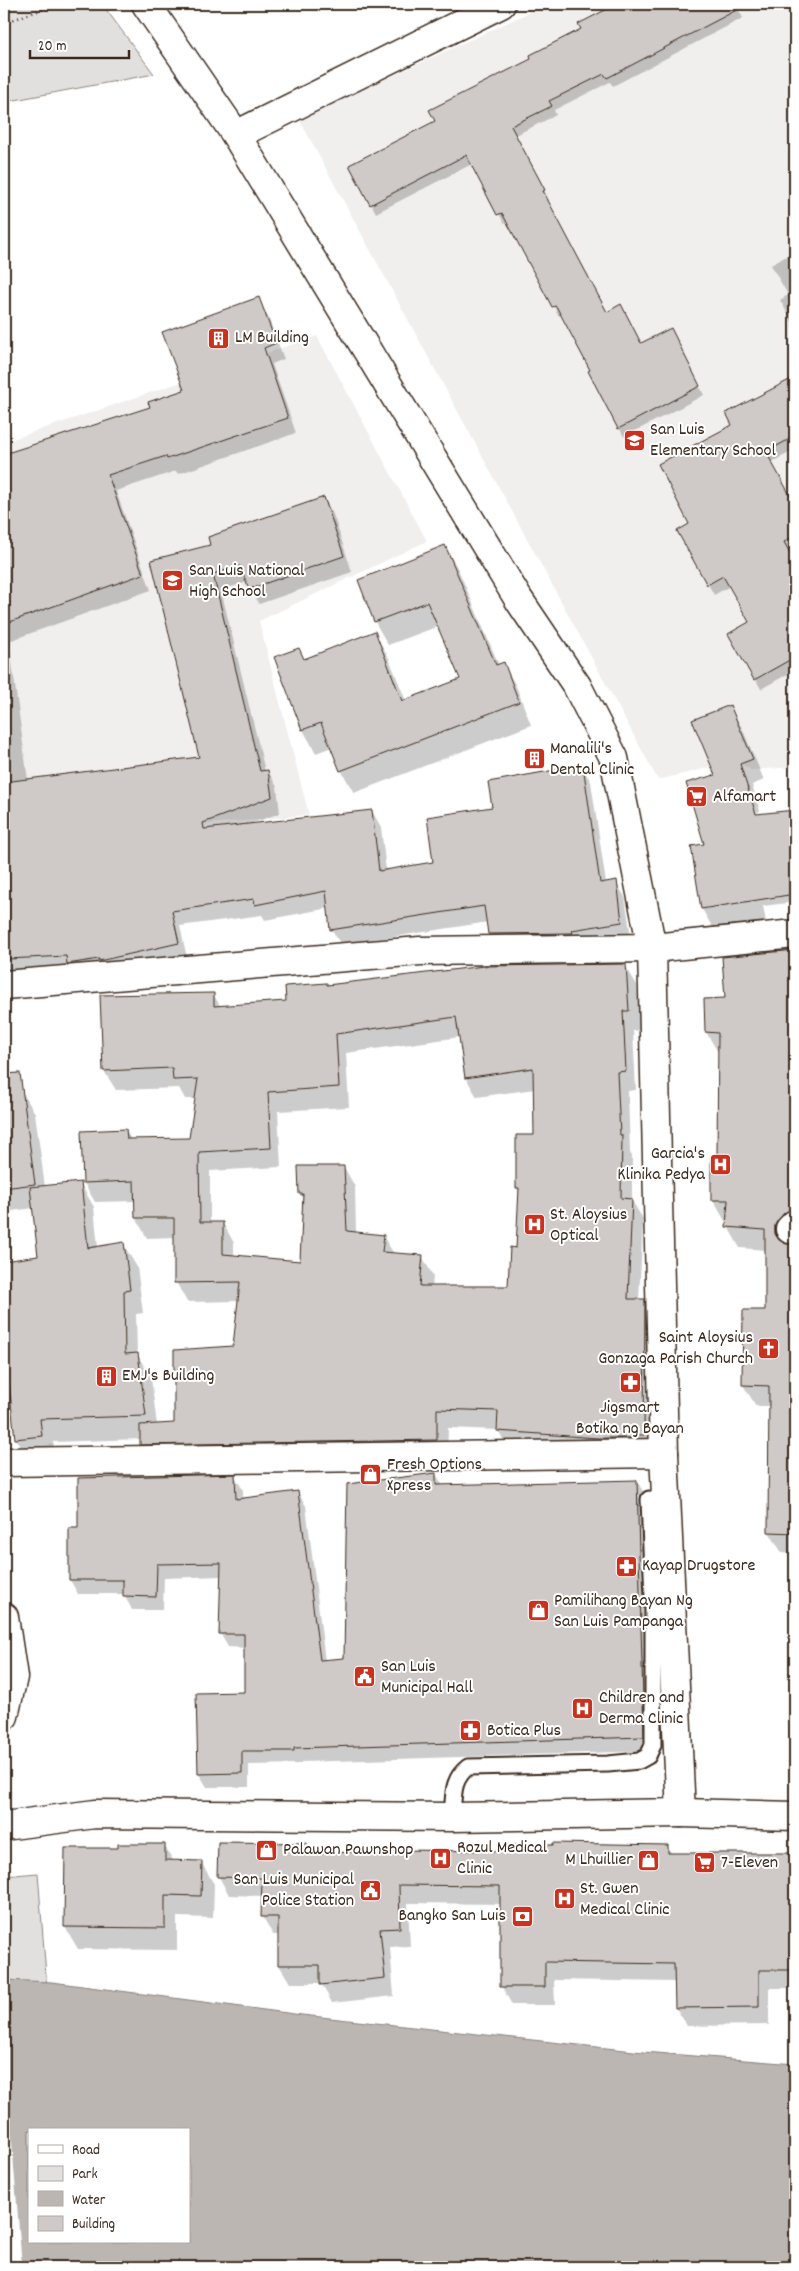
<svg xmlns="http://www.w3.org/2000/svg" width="799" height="2271" font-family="Dekko,sans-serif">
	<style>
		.built { fill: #f1efee }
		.green { fill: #e2e0de; stroke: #8e857e }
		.water { fill: #bcb6b3; stroke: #887e77; fill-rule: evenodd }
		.pier { fill: #fff }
		.shadow { fill: #0003; fill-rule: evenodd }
		.building { fill: #cfcac7; stroke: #3b2a1e; fill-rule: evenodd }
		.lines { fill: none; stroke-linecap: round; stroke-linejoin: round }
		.service-casing { stroke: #3b2a1e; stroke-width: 19 }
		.minor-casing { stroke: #3b2a1e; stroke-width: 31 }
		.secondary-casing { stroke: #3b2a1e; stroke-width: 31 }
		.path { stroke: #3b2a1e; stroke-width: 3; stroke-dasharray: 1 4; stroke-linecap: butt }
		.service { stroke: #fff; stroke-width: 15 }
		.minor { stroke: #fff; stroke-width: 28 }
		.secondary { stroke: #fff; stroke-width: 28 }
		.labels { text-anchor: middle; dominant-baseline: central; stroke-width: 4; stroke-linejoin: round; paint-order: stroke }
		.poi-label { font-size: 18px; fill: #3b2a1e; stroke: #fff; text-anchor: start }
	</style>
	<rect width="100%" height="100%" fill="#fff"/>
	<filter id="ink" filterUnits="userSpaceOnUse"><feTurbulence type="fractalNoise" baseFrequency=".02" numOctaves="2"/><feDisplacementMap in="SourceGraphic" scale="10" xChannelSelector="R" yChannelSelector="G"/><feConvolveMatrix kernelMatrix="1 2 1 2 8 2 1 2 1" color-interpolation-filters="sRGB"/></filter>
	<g filter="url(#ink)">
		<g class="built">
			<path d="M 547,4 L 795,4 L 795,767 L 751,770 L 737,761 L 658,780 L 299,119 Z"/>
			<path d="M 317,336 L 427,541 L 259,621 L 309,815 L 4,842 L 4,442 Z"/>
		</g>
		<g class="green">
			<path d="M 4,4 L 102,4 L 154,74 L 4,102 Z"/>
			<path d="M 38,1873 L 58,2130 L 29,2130 L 29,2242 L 19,2251 L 4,2055 L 4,1876 Z"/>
		</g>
		<path class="water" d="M 4,1980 L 52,1982 L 302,2015 L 643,2052 L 795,2064 L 795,2267 L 4,2267 ZM 29,2130 L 189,2130 L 189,2242 L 29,2242 Z"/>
		<path class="pier" d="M 4,2041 L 11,2130 L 22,2267 L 4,2267 Z"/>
		<g class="shadow">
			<path d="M 620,4 L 735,4 L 743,18 L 613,86 L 610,82 L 554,110 L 556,115 L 516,135 L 549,200 L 547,201 L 607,313 L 641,344 L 675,338 L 704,395 L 624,437 L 562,314 L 559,316 L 508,221 L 504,223 L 472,164 L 376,213 L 351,166 L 437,121 L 582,29 L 580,25 Z"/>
			<path d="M 795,251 L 795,327 L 780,300 L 788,295 L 771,265 Z"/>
			<path d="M 258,298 L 267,314 L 284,359 L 272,364 L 296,433 L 178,474 L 176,471 L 116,491 L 151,590 L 9,641 L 28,780 L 201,758 L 212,546 L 324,498 L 333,514 L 352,572 L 259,604 L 248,582 L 221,590 L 265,771 L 268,771 L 277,787 L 280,813 L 250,824 L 372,811 L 381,827 L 386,871 L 434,863 L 494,809 L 582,767 L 591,782 L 606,883 L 616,882 L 625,897 L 631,938 L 499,950 L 489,934 L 488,922 L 341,945 L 332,930 L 329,908 L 265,920 L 262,915 L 180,926 L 187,958 L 4,973 L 4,596 L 12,595 L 4,571 L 4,456 L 151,408 L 185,391 Z"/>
			<path d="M 795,378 L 795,450 L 770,463 L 795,507 L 795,548 L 789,552 L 795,564 L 795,670 L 761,689 L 730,634 L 751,623 L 730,586 L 714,595 L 708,584 L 691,524 L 734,425 L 728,414 Z"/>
			<path d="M 445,546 L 458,569 L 499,665 L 503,663 L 516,686 L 531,725 L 354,793 L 341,770 L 332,747 L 316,753 L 303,730 L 276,658 L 299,649 L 305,660 L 374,633 L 388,656 L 406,701 L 462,679 L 439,626 L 388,645 L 375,622 L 359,581 Z"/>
			<path d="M 730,707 L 742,728 L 764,780 L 752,785 L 760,811 L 750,816 L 795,811 L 795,902 L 763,906 L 766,922 L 714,930 L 702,909 L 692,847 L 706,845 Z"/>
			<path d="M 795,950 L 795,1236 L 787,1245 L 795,1245 L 795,1554 L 782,1553 L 769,1532 L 770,1406 L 756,1406 L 743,1385 L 766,1312 L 766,1250 L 740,1248 L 728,1227 L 728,1221 L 725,1221 L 713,1200 L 718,1157 L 719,1054 L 706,1032 L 726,1000 L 724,958 Z"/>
			<path d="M 625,965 L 637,985 L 640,1030 L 633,1031 L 636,1090 L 628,1091 L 630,1153 L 632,1156 L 632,1201 L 643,1219 L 639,1300 L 644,1300 L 655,1320 L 655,1454 L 509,1450 L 498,1430 L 448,1428 L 447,1460 L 152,1464 L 141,1444 L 141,1439 L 53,1442 L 55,1460 L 29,1462 L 16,1439 L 13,1407 L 4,1392 L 4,1263 L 39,1257 L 34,1208 L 4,1212 L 4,1030 L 7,1036 L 10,1086 L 21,1090 L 35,1113 L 45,1187 L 80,1183 L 94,1207 L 98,1248 L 123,1244 L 137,1267 L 143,1313 L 136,1314 L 137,1354 L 151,1378 L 157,1425 L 175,1424 L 235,1347 L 239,1301 L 187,1302 L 176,1282 L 176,1237 L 147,1238 L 136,1218 L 136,1201 L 95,1202 L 84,1183 L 126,1130 L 131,1140 L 190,1139 L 196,1099 L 185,1099 L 179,1088 L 116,1090 L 104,1071 L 213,994 L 221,1007 L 288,1002 L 327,986 ZM 460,1037 L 466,1078 L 477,1097 L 535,1089 L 536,1136 L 517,1188 L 520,1194 L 518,1249 L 509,1287 L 432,1288 L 433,1276 L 422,1256 L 394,1254 L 383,1236 L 356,1233 L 355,1187 L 344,1167 L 300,1194 L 304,1200 L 301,1262 L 234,1256 L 234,1243 L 223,1223 L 210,1223 L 210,1171 L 281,1167 L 278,1111 L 349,1107 L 346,1053 Z"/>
			<path d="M 436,1474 L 443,1486 L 637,1481 L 645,1495 L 651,1751 L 301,1762 L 301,1764 L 249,1765 L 249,1787 L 207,1787 L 199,1774 L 246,1693 L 245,1648 L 228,1647 L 220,1633 L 222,1576 L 164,1578 L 163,1610 L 132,1610 L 124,1594 L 78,1594 L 70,1580 L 79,1529 L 235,1476 L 243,1490 L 243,1499 L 298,1492 L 306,1506 L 325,1661 L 345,1660 Z"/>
			<path d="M 795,1832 L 795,1988 L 769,1988 L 769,2025 L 687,2026 L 676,2008 L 676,1982 L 554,1980 L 555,2005 L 512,2005 L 502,1987 L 501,1904 L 408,1903 L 410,1946 L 390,1947 L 394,1996 L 332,2003 L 321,1983 L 290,1983 L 279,1965 L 280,1935 L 273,1935 L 263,1917 L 263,1896 L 229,1895 L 219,1877 L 219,1844 L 306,1844 L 312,1855 L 501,1852 L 667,1846 L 672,1854 L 789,1854 L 789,1833 Z"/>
			<path d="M 164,1845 L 174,1862 L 201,1862 L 214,1884 L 213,1918 L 177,1917 L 177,1950 L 78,1949 L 65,1927 L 119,1850 Z"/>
		</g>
		<g class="building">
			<path d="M 617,4 L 748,4 L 607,78 L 604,74 L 549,101 L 552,106 L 511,126 L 545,190 L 543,191 L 607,312 L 621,304 L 641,343 L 671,328 L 700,386 L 618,429 L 588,371 L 590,370 L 556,306 L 552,307 L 502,213 L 497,215 L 466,155 L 370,205 L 349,165 L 435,121 L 429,110 L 531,59 L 530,55 L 581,29 L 578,24 Z"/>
			<path d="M 259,297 L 276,343 L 264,348 L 288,418 L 167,459 L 166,456 L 108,475 L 143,574 L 4,624 L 4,454 L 150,407 L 148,402 L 184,390 L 162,332 Z"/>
			<path d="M 795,377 L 795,436 L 766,452 L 795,504 L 795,535 L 784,542 L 795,562 L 795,657 L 754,680 L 728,634 L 749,622 L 723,576 L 707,585 L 677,531 L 689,524 L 658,464 L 732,425 L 726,413 Z"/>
			<path d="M 324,497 L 344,556 L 249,589 L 240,566 L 213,574 L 260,771 L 268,770 L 272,797 L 203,823 L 204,829 L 372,810 L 379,871 L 433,862 L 427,817 L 492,807 L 488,782 L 583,765 L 600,883 L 617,880 L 622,922 L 572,930 L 573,933 L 488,934 L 484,906 L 330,930 L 326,891 L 255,905 L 254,899 L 172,911 L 179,943 L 99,961 L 99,959 L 67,964 L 66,956 L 8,959 L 4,882 L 4,782 L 199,757 L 151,560 L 210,545 L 208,537 Z"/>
			<path d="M 445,545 L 496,665 L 504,662 L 519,702 L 340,771 L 321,723 L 302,730 L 274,657 L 299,648 L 304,659 L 375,631 L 402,701 L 460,679 L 427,602 L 374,622 L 358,580 Z"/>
			<path d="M 730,705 L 753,759 L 740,764 L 756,814 L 795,810 L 795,894 L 701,909 L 691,846 L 704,844 L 686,783 L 715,775 L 692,720 Z"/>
			<path d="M 795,950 L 795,1209 L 784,1213 L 775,1225 L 775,1234 L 779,1240 L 786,1244 L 795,1243 L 795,1533 L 768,1532 L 769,1386 L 742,1385 L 743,1310 L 765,1310 L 765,1230 L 726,1227 L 728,1200 L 711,1200 L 711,1156 L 717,1156 L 718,1033 L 705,1032 L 704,999 L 725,998 L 722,957 Z"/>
			<path d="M 626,964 L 629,1011 L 623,1011 L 626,1071 L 617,1072 L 620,1135 L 622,1135 L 621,1198 L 632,1199 L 628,1299 L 645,1299 L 644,1435 L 636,1435 L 636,1438 L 598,1438 L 497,1431 L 498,1411 L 437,1409 L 437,1440 L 140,1445 L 140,1425 L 174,1423 L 174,1350 L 233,1346 L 240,1282 L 174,1283 L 174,1218 L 135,1218 L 134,1181 L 83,1183 L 81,1131 L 126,1129 L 127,1139 L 189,1138 L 198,1079 L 173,1080 L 172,1068 L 103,1071 L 100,995 L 214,993 L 214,1006 L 286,1001 L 285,986 L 327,983 L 327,985 L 484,966 ZM 456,1017 L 465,1078 L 533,1068 L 534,1135 L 516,1135 L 516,1188 L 519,1188 L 516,1248 L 510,1247 L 508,1286 L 420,1286 L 423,1255 L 382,1252 L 384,1235 L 347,1231 L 344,1166 L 298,1166 L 299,1194 L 303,1194 L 300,1261 L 223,1254 L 223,1222 L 200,1222 L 199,1152 L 271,1148 L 268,1092 L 339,1087 L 336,1034 Z"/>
			<path d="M 20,1073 L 35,1184 L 4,1188 L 4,1074 Z"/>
			<path d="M 81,1182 L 88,1248 L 124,1242 L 130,1290 L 124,1291 L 125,1354 L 138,1353 L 146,1416 L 40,1419 L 42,1436 L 15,1439 L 9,1385 L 4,1385 L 4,1261 L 38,1256 L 30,1187 Z"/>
			<path d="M 436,1473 L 436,1485 L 637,1480 L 644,1737 L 294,1748 L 294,1751 L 242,1751 L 242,1773 L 198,1774 L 196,1693 L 244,1692 L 244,1634 L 219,1634 L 221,1563 L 157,1564 L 156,1597 L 123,1596 L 123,1580 L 69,1580 L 69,1528 L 78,1528 L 78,1478 L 235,1474 L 236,1499 L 298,1491 L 320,1660 L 344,1658 L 347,1484 Z"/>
			<path d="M 218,1842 L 307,1843 L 307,1854 L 398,1850 L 500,1851 L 500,1845 L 553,1845 L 553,1843 L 668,1845 L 668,1853 L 795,1853 L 795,1970 L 759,1970 L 759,2007 L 675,2008 L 674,1964 L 545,1962 L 545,1987 L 500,1987 L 500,1886 L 399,1885 L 400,1928 L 380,1929 L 385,1978 L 320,1985 L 320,1965 L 278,1965 L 278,1917 L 261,1917 L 262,1878 L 217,1877 Z"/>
			<path d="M 118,1844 L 165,1844 L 165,1860 L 202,1861 L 201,1896 L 165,1895 L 165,1928 L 64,1927 L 65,1848 L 118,1848 Z"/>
		</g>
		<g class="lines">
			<defs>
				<path id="service" d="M 452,1817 C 454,1797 451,1780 468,1767 L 608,1764 L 639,1761 L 648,1756 L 653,1745 L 653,1598 L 649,1499"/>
				<g id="minor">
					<path d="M 236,135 L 501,4"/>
					<path d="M 4,985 L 420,951 L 652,948 L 795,934"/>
					<path d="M 790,1229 L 795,1224"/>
					<path d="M 4,1462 L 664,1453"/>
					<path d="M 681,1813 L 795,1816"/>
				</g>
				<g id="secondary">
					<path d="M 4,1617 L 13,1677 L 4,1716"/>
					<path d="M 4,1826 L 95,1814 L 452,1817 L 681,1813 L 664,1453 L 652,948 L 614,758 L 577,686 L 519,600 L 236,135 L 146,4"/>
				</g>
			</defs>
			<use href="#service" class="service-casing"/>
			<use href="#minor" class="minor-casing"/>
			<use href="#secondary" class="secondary-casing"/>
			<path class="path" d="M 4,23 L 57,4"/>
			<use href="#service" class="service"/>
			<use href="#minor" class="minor"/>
			<use href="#secondary" class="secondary"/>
		</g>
	</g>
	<defs>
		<symbol id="building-square" viewBox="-11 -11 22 22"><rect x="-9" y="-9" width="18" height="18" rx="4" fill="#c8321e" stroke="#fff"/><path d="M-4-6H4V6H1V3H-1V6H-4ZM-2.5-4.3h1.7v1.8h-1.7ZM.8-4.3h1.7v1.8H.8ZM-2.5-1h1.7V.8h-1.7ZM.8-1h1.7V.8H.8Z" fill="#fff"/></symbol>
		<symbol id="school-square" viewBox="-11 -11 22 22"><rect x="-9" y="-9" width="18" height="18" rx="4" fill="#c8321e" stroke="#fff"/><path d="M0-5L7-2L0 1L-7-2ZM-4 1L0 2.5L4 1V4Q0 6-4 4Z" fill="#fff"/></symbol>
		<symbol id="supermarket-square" viewBox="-11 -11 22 22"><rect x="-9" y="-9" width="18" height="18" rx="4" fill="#c8321e" stroke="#fff"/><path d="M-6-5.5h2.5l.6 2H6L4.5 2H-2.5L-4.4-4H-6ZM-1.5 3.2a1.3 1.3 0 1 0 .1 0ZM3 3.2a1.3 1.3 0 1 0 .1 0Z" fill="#fff"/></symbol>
		<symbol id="hospital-square" viewBox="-11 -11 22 22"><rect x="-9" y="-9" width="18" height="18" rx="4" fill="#c8321e" stroke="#fff"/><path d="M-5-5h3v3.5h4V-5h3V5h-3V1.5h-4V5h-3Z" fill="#fff"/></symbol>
		<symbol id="church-square" viewBox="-11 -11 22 22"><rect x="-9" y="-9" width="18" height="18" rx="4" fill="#c8321e" stroke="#fff"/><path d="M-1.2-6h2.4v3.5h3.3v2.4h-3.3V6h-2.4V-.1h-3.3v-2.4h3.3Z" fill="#fff"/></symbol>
		<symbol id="pharmacy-square" viewBox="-11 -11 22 22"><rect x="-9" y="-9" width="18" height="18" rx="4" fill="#c8321e" stroke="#fff"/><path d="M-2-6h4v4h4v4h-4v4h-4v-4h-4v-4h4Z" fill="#fff"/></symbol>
		<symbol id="shop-square" viewBox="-11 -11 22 22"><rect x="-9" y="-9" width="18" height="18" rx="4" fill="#c8321e" stroke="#fff"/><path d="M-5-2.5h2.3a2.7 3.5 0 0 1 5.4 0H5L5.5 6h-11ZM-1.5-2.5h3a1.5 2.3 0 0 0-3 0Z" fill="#fff"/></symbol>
		<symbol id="civic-square" viewBox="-11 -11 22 22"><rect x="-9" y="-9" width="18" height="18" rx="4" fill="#c8321e" stroke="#fff"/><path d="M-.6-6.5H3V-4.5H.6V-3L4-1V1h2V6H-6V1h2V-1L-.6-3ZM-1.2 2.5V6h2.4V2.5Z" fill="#fff"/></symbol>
		<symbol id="bank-square" viewBox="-11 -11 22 22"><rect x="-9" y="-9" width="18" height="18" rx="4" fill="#c8321e" stroke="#fff"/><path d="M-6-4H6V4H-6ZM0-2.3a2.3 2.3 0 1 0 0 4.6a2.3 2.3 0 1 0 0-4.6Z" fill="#fff"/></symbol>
	</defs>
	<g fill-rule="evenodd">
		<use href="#building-square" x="206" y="326" width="25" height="25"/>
		<use href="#school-square" x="622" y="428" width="25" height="25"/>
		<use href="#school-square" x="160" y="568" width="25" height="25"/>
		<use href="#building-square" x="522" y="746" width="25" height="25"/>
		<use href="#supermarket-square" x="684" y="784" width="25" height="25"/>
		<use href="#hospital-square" x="708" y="1152" width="25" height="25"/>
		<use href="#hospital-square" x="522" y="1212" width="25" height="25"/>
		<use href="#church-square" x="756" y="1336" width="25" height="25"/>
		<use href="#building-square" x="94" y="1364" width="25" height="25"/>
		<use href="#pharmacy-square" x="618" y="1370" width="25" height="25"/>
		<use href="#shop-square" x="358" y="1462" width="25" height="25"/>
		<use href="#pharmacy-square" x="614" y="1554" width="25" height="25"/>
		<use href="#shop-square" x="526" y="1598" width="25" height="25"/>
		<use href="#civic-square" x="352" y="1664" width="25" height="25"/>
		<use href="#hospital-square" x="570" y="1696" width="25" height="25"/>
		<use href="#pharmacy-square" x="458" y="1718" width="25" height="25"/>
		<use href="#shop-square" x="254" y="1838" width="25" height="25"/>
		<use href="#hospital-square" x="428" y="1846" width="25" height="25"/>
		<use href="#shop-square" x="636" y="1848" width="25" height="25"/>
		<use href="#supermarket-square" x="692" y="1850" width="25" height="25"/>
		<use href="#civic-square" x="358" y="1878" width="25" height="25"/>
		<use href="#hospital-square" x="552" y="1886" width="25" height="25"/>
		<use href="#bank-square" x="510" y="1904" width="25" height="25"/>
	</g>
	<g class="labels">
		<g class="poi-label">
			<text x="235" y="338">LM Building</text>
			<text x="650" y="430">San Luis<tspan x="650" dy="21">Elementary School</tspan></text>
			<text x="189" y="571">San Luis National<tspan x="189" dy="21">High School</tspan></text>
			<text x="550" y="749">Manalili's<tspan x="550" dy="21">Dental Clinic</tspan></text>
			<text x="713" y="797">Alfamart</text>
			<text x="705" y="1154" text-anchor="end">Garcia's<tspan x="705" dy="21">Klinika Pedya</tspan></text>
			<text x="550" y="1215">St. Aloysius<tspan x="550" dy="21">Optical</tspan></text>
			<text x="753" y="1338" text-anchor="end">Saint Aloysius<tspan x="753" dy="21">Gonzaga Parish Church</tspan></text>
			<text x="122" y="1376">EMJ's Building</text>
			<text x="630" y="1408" text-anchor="middle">Jigsmart<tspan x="630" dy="21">Botika ng Bayan</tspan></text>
			<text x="387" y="1465">Fresh Options<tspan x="387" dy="21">Xpress</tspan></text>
			<text x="642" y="1566">Kayap Drugstore</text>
			<text x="554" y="1601">Pamilihang Bayan Ng<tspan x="554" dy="21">San Luis Pampanga</tspan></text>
			<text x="381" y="1667">San Luis<tspan x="381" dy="21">Municipal Hall</tspan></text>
			<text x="599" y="1698">Children and<tspan x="599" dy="21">Derma Clinic</tspan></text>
			<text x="487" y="1731">Botica Plus</text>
			<text x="457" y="1848">Rozul Medical<tspan x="457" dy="21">Clinic</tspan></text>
			<text x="283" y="1850">Palawan Pawnshop</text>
			<text x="633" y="1860" text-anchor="end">M Lhuillier</text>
			<text x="721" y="1863">7-Eleven</text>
			<text x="354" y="1880" text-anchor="end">San Luis Municipal<tspan x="354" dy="21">Police Station</tspan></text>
			<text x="580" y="1889">St. Gwen<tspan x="580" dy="21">Medical Clinic</tspan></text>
			<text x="506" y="1916" text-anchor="end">Bangko San Luis</text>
		</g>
	</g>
	<rect width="799" height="2271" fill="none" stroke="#fff" stroke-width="20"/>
	<rect x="10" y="10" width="779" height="2251" fill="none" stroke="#3b2a1e" stroke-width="2" filter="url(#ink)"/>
	<rect x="28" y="2128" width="162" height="115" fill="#ffffff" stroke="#b1aaa5"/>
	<rect x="38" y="2145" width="25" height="8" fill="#ffffff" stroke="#b1aaa5"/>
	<text x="72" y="2154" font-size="15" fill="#3b2a1e">Road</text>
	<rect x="38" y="2166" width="25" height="15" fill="#e2e0de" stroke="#b1aaa5"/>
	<text x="72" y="2178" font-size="15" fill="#3b2a1e">Park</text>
	<rect x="38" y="2191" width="25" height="15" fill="#bcb6b3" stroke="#b1aaa5"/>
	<text x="72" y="2204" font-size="15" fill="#3b2a1e">Water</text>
	<rect x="38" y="2216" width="25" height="15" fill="#cfcac7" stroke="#b1aaa5"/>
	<text x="72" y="2228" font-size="15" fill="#3b2a1e">Building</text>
	<path d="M30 50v8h99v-8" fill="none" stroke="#3b2a1e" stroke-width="2.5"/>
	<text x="38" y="50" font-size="15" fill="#3b2a1e" stroke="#ffffff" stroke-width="4" paint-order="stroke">20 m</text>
</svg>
